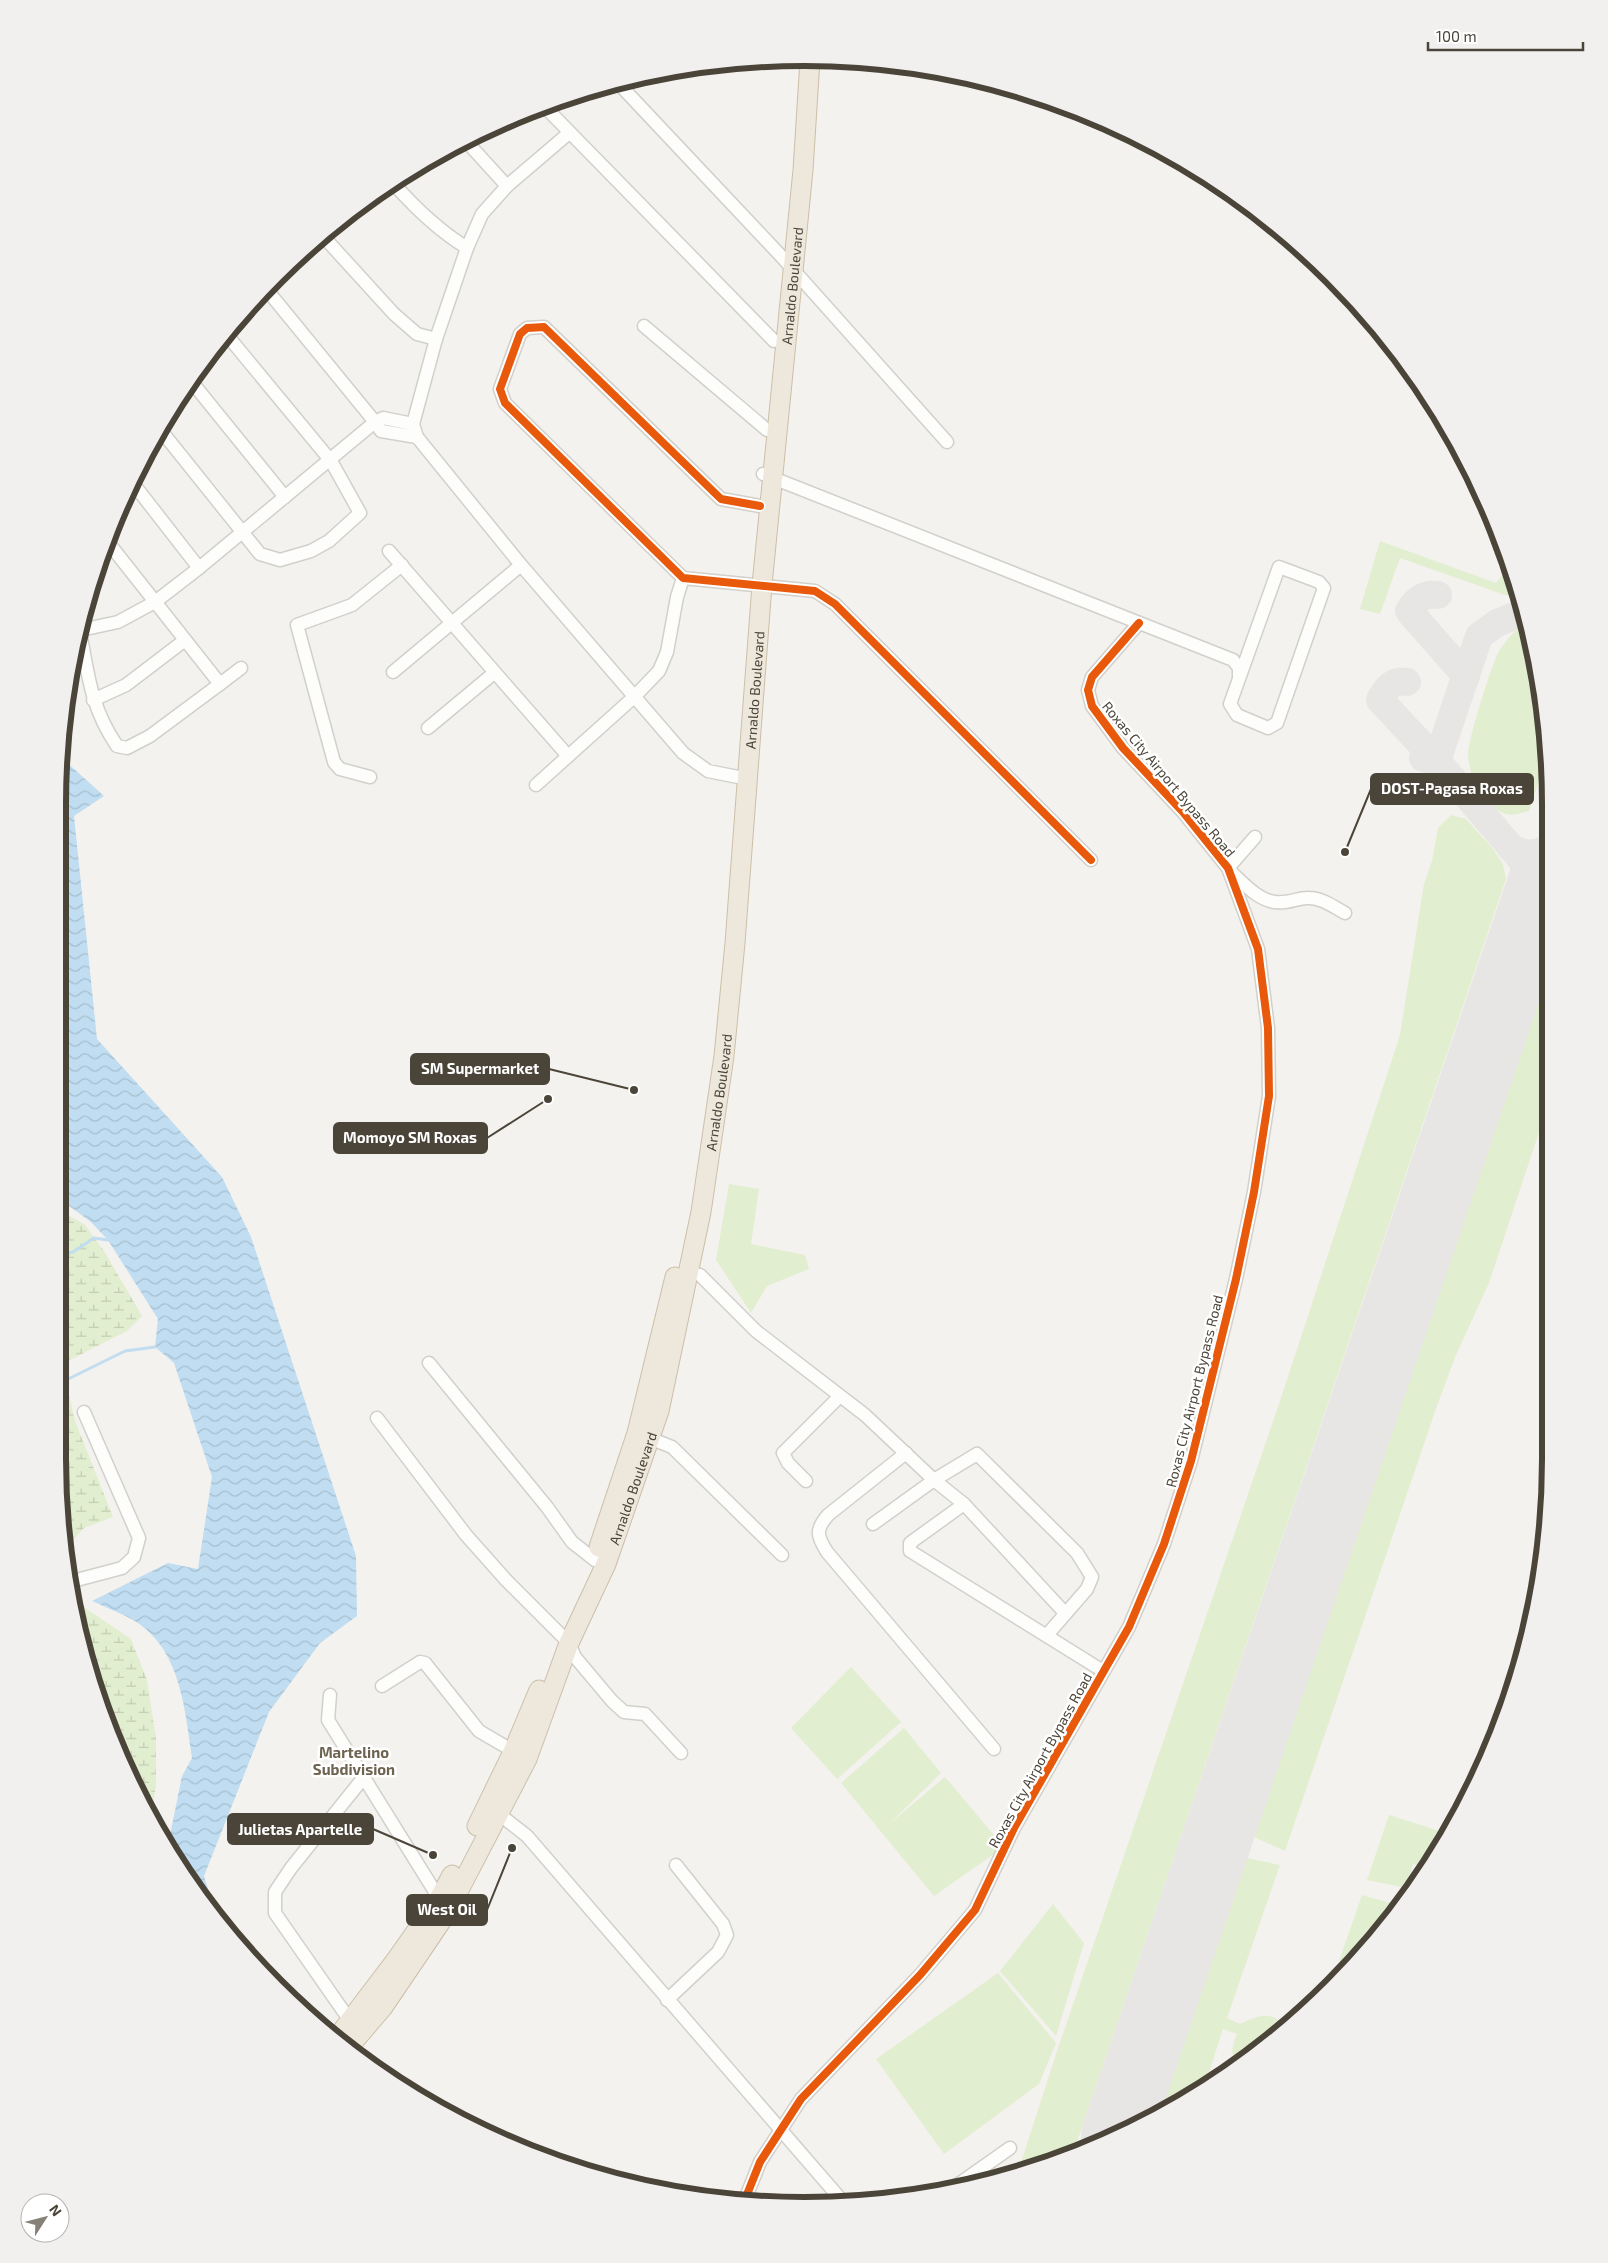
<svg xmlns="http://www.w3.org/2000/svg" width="1608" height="2263" font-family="'Exo 2',sans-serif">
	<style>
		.grass { fill: #e1eecf }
		.wetland { fill: url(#wetland-marsh) }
		.water { fill: url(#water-waves) }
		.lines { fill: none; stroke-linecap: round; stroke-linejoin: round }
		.stream { stroke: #c0ddf1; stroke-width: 3 }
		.taxiway { stroke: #e8e6e4; stroke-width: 28 }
		.runway { stroke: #e8e6e4; stroke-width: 70 }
		.minor-casing { stroke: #d2d0cb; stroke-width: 15 }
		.highway-casing { stroke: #ccbfa9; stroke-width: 21 }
		.minor { stroke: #fdfdfc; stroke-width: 12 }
		.highway { stroke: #ede8db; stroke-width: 19 }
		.cycleway-casing { stroke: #fff; stroke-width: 11 }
		.cycleway { stroke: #e8590c; stroke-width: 8 }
		.labels { text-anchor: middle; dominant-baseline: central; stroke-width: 5; stroke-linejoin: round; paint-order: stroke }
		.street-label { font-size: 14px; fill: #4b4439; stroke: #fff }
		.neighbourhood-label { font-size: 15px; font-weight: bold; fill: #6e6250; stroke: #fff }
		.rim { fill: none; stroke: #4b4439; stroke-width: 6 }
		.leader { fill: none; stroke: #4b4439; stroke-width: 2 }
		.callout-dot { fill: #4b4439; stroke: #fff; stroke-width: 2 }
		.callout { fill: #4b4439; stroke: #4b4439; stroke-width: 2 }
		.callout-label { font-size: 15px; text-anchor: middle; font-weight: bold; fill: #fff }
	</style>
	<defs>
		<pattern id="wetland-marsh" width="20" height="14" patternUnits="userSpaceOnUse" patternTransform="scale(1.25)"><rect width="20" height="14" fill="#e1eecf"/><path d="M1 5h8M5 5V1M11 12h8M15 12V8" fill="none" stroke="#c3cdb2"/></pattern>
		<pattern id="water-waves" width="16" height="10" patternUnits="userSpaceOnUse" patternTransform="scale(1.25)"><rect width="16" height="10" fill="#c0ddf1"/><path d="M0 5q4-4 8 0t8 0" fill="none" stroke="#a6bfcf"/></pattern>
	</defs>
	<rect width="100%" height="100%" fill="#f4f2ee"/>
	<g class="grass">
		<path d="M 1380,541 L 1496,583 L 1511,564 L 1518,595 L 1505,595 L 1400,558 L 1380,614 L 1360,609 Z"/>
		<path d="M 1525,624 L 1544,706 L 1544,765 L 1529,811 C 1521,813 1514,816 1506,814 C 1484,807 1469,777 1468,755 C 1468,740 1492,661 1501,648 C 1507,639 1515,630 1525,624 Z"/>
		<path d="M 1451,815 L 1466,819 L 1493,849 L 1503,864 L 1506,879 L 1073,2154 L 1044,2166 L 1018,2172 L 1056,2054 L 1280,1401 L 1400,1035 L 1424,884 L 1432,861 L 1438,828 Z"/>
		<path d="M 1546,979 L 1547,1108 L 1489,1283 L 1456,1355 L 1438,1403 L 1285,1851 L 1254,1837 Z"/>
		<path d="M 729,1184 L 759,1189 L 751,1244 L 805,1255 L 809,1269 L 767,1286 L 751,1313 L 716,1260 Z"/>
		<path d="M 851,1667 L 901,1722 L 837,1779 L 791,1728 Z"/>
		<path d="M 904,1728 L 941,1773 L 889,1824 L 945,1777 L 1004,1847 L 934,1896 L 841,1783 Z"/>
		<path d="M 1389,1815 L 1446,1833 L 1425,1867 L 1413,1864 L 1406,1888 L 1367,1880 Z"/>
		<path d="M 1247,1858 L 1280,1865 L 1227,2018 L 1240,2024 C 1260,2015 1269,2010 1287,2027 L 1237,2066 C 1230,2053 1232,2046 1237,2034 L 1223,2029 L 1204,2088 L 1160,2113 Z"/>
		<path d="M 1362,1895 L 1401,1906 L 1396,1913 L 1349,1964 L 1339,1961 Z"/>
		<path d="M 1053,1904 L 1084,1943 L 1056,2036 L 1000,1971 Z"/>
		<path d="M 998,1973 L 1056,2043 L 1039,2084 L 944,2154 L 876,2059 Z"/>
	</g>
	<g class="wetland">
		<path d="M 61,1211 L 85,1225 L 104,1251 L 142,1316 L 127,1331 L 62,1364 Z"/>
		<path d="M 64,1373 L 75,1421 L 113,1517 L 84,1528 L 64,1550 L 62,1374 Z"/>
		<path d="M 72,1599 L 131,1639 L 147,1680 L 156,1738 L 156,1783 L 152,1816 L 114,1745 L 83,1652 Z"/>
	</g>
	<path class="water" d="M 62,758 L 104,796 L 74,816 L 97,1039 L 222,1177 L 251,1237 L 356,1556 L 357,1616 L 320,1643 L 269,1712 L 204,1876 L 217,1918 L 183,1873 L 168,1845 L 182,1776 L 192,1758 C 185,1711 181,1652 138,1623 C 124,1614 107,1608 92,1601 L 168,1563 L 198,1569 L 212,1477 L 174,1363 L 155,1347 L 158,1319 L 108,1240 L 91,1222 L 61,1200 L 58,804 Z"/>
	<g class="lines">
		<g class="stream">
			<path d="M 61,1255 L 73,1252 L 94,1238 L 108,1240"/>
			<path d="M 62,1382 L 125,1351 L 155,1347"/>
			<path d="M 63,1475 L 63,1482"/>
		</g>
		<g class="taxiway">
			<path d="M 1438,595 C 1424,593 1416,599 1409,611 L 1466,676"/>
			<path d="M 1407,682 C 1393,679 1386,688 1380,700 L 1437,761 L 1532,872 L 1539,887 L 1536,904"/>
			<path d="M 1423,758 L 1437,761 L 1479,636 L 1497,623 L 1522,613"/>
			<path d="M 1511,848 C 1523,854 1532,856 1545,850"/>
		</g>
		<path class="runway" d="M 1116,2136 L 1545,876"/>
		<defs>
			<g id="minor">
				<path d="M 619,84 L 781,256 L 947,442"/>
				<path d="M 544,106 L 774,341"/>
				<path d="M 569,133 L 507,186 L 482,214 L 467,248 L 436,339 L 413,424 L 417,437 L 521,565 L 683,753 L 708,771 L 748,779"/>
				<path d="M 466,141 L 507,186"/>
				<path d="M 394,184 C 416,209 438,230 467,248"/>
				<path d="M 322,235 L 394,314 L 417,334 L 436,339"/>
				<path d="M 644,326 L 767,430"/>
				<path d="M 191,381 L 285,497"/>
				<path d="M 413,424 L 383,418 L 375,422 L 381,431 L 417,437"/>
				<path d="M 159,428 L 260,554 L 280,560 L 311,551 L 329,541 L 360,513 L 331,461 L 226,334"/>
				<path d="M 763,474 L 1233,660 L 1239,668 L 1239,677"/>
				<path d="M 132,482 L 199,568"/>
				<path d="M 760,506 L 721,499 L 544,327 L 527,328 L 520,334 L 500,389 L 505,403 L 683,578 L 815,591 L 835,604 L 1091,860"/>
				<path d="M 389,551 L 568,756"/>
				<path d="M 1279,567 L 1319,582 L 1324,588 L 1277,723 L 1268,728 L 1237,715 L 1230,704 Z"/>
				<path d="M 81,630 L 118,622 L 155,602 L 199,568 L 375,422 L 267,290"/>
				<path d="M 80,631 C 88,675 91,708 117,746 L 127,748 L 150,736 L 220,684 L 107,541"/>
				<path d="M 393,672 L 521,565"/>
				<path d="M 220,684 L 241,668"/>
				<path d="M 93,700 L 126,685 L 185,640"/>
				<path d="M 428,728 L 494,673"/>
				<path d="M 370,777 L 340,769 L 334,762 L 297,625 L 352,605 L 402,565"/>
				<path d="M 536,785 L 634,697 L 659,671 L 667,652 L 677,597 L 683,578"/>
				<path d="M 1228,868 L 1255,837"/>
				<path d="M 1231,872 C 1243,883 1258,900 1275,902 C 1289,904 1299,897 1309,898 C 1322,898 1334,907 1345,913"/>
				<path d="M 688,1272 L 700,1275 L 756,1331 L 865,1415 L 934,1480 L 964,1504 L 1065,1613"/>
				<path d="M 429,1363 L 547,1507 L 572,1542 L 595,1560 L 606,1564"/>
				<path d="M 377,1418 L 466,1535 L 506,1580 L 569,1643 L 575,1657 L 612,1701 L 624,1712 L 645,1714 L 681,1753"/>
				<path d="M 644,1436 L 672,1447 L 782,1555"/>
				<path d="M 906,1453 L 828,1515 C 815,1530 817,1536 827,1552 L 994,1749"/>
				<path d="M 806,1481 L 788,1463 L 783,1453 L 839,1397"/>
				<path d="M 964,1504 L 910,1543 L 910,1551 L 1103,1671"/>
				<path d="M 873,1524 L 934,1480 L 977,1454 L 1077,1553 L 1092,1577 L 1087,1589 L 1047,1635"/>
				<path d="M 69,1582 L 122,1568 L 134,1557 L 139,1538 L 84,1412"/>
				<path d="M 382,1686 L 420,1662 L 425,1663 L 479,1731 L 520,1755"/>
				<path d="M 330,1695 L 328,1720 L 442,1903"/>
				<path d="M 494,1810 L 527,1836 L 844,2203"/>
				<path d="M 667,2000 L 718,1952 L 727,1935 L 723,1924 L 676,1865"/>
				<path d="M 353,2025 L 275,1913 L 275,1892 L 291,1868 L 364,1777"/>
				<path d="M 956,2186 L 1010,2148"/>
				<path d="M 744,2202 L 760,2162 L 801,2099 L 920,1975 L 975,1910 L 1014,1828 L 1129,1627 L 1164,1544 L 1191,1461 L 1236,1279 L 1254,1192 L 1269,1096 L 1268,1028 L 1258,949 L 1228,868 L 1183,812 L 1123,748 L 1092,706 L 1088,690 L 1092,677 L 1139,623"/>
			</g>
			<g id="highway">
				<path d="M 599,1547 L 637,1433 L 675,1277"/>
				<path d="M 477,1826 L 513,1752 L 539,1690"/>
				<path d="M 336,2039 L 396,1960 L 439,1899 L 452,1875"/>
				<path id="s1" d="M 348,2048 L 383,2007 L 448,1911 L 527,1759 L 569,1643 L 606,1564 L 659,1411 L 701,1212 L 724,1056 L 735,943 L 762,585 L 803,170 L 810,60"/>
			</g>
		</defs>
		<use href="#minor" class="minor-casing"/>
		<use href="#highway" class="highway-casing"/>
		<use href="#minor" class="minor"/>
		<use href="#highway" class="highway"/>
		<defs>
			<g id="cycleway">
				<path d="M 760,506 L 721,499 L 544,327 L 527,328 L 520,334 L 500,389 L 505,403 L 683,578 L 815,591 L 835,604 L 1091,860"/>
				<path d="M 744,2202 L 760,2162 L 801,2099 L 920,1975 L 975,1910 L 1014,1828 L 1129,1627 L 1164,1544 L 1191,1461 L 1236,1279 L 1254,1192 L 1269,1096 L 1268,1028 L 1258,949 L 1228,868 L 1183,812 L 1123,748 L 1092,706 L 1088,690 L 1092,677 L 1139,623"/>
			</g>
		</defs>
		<use href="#cycleway" class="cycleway-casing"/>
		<use href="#cycleway" class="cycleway"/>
	</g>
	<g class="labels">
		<g class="street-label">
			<text stroke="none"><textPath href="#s1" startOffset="1848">Arnaldo Boulevard</textPath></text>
			<text stroke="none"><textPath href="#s1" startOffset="1442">Arnaldo Boulevard</textPath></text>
			<text transform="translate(1169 779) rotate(50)">Roxas City Airport Bypass Road</text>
			<text stroke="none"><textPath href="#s1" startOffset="1038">Arnaldo Boulevard</textPath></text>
			<text transform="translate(1194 1391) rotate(-76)">Roxas City Airport Bypass Road</text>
			<text stroke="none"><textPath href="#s1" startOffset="632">Arnaldo Boulevard</textPath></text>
			<text transform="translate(1040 1760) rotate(-61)">Roxas City Airport Bypass Road</text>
		</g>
		<g class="neighbourhood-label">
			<text x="354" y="1752">Martelino<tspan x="354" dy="17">Subdivision</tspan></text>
		</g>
	</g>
	<path d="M0 0H1608V2263H0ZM804 66H804A738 738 0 0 1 1542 804V1459A738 738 0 0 1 804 2197H804A738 738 0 0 1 66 1459V804A738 738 0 0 1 804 66Z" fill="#f1f0ef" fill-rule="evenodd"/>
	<path class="rim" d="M804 66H804A738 738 0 0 1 1542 804V1459A738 738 0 0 1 804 2197H804A738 738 0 0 1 66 1459V804A738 738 0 0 1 804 66Z"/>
	<path class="leader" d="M1345 852L1371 789M634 1090L549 1069M548 1099L487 1138M433 1855L373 1829M512 1848L487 1910"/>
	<g class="callout-dot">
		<circle cx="1345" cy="852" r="5"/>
		<circle cx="634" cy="1090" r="5"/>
		<circle cx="548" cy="1099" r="5"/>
		<circle cx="433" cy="1855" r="5"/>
		<circle cx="512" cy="1848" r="5"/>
	</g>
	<g class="callout">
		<rect x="1371" y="774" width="162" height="30" rx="5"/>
		<rect x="411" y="1054" width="138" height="30" rx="5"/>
		<rect x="334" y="1123" width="153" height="30" rx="5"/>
		<rect x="228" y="1814" width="145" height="30" rx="5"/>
		<rect x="407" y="1895" width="80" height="30" rx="5"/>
	</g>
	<g class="callout-label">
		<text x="1452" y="794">DOST-Pagasa Roxas</text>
		<text x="480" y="1074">SM Supermarket</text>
		<text x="410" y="1143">Momoyo SM Roxas</text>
		<text x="300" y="1835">Julietas Apartelle</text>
		<text x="447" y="1915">West Oil</text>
	</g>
	<g transform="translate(45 2218) rotate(54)"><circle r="24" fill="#ffffff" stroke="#b7b4b0"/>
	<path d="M0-4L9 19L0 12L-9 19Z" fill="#868178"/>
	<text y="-8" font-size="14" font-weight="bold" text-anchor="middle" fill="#4b4439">N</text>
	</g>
	<path d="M1428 42v8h155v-8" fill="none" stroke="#4b4439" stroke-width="2.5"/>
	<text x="1436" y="42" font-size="15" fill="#4b4439" stroke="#ffffff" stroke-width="4" paint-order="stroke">100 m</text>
</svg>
